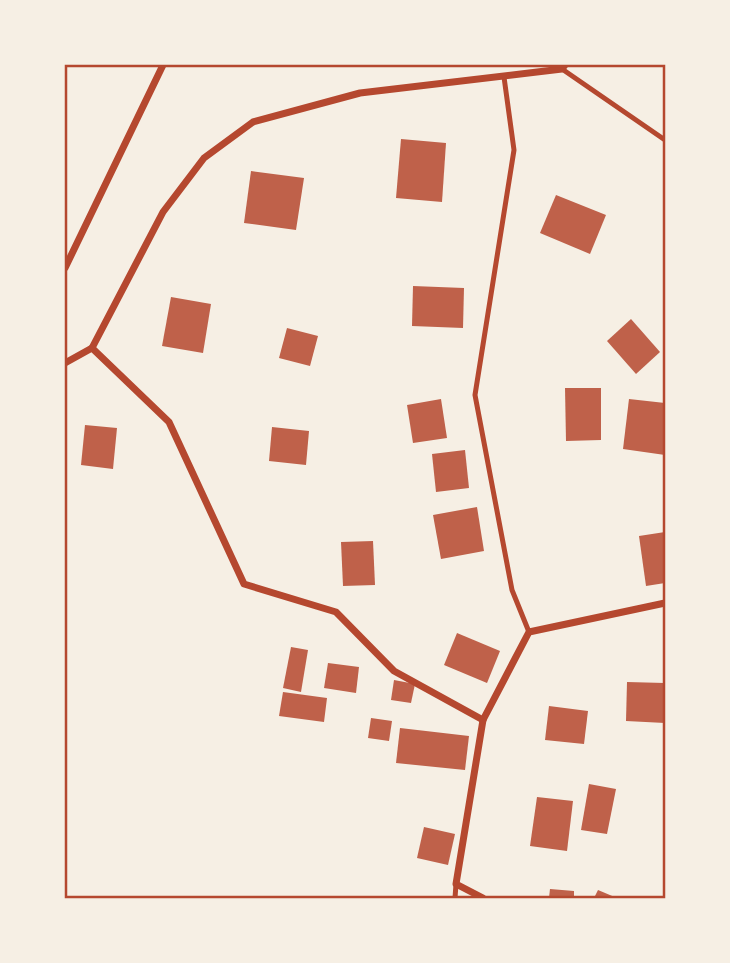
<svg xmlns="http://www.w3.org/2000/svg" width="730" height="963" font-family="Roboto,sans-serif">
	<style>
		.building { fill: #bf614a }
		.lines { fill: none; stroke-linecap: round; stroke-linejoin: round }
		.service { stroke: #b5482f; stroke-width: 5 }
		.minor { stroke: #b5482f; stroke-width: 7 }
		.neatline { fill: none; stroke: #b5482f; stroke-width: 2.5 }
	</style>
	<rect width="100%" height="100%" fill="#f6efe4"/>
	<g class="building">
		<path d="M 401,139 L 446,143 L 442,202 L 396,198 Z"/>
		<path d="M 251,171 L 304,178 L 296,230 L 244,223 Z"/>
		<path d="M 556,195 L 606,215 L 590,254 L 540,233 Z"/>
		<path d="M 413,286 L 464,288 L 463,328 L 412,326 Z"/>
		<path d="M 171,297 L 211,304 L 203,353 L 162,346 Z"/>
		<path d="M 631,319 L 660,352 L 636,374 L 607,341 Z"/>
		<path d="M 287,328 L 318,336 L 310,366 L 279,358 Z"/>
		<path d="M 565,388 L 601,388 L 601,440 L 566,441 Z"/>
		<path d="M 441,399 L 447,438 L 413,443 L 407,405 Z"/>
		<path d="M 629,399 L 665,403 L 665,455 L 623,449 Z"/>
		<path d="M 85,425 L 117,428 L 113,469 L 81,465 Z"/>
		<path d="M 272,427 L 309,431 L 306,465 L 269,461 Z"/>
		<path d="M 465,450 L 469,488 L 436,492 L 432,454 Z"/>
		<path d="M 477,507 L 484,551 L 441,559 L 433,515 Z"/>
		<path d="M 665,532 L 665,583 L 646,586 L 639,536 Z"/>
		<path d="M 373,541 L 375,585 L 343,586 L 341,542 Z"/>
		<path d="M 457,633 L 500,651 L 487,683 L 444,665 Z"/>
		<path d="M 291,647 L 308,650 L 301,692 L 283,688 Z"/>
		<path d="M 328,663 L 359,667 L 356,693 L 324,688 Z"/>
		<path d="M 394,680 L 415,684 L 411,703 L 391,700 Z"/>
		<path d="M 627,682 L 665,683 L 665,723 L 626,721 Z"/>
		<path d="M 283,692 L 327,698 L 324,722 L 279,716 Z"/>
		<path d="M 549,706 L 588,711 L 584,744 L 545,740 Z"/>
		<path d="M 371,718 L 392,721 L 389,741 L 368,738 Z"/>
		<path d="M 400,728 L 469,736 L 465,770 L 396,763 Z"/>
		<path d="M 589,784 L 616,789 L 607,834 L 581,830 Z"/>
		<path d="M 537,797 L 573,801 L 567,851 L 530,846 Z"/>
		<path d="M 424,827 L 455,834 L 448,865 L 417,858 Z"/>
		<path d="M 550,889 L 574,891 L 574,898 L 549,898 Z"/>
		<path d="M 598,890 L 617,898 L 594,898 Z"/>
	</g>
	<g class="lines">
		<g class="service">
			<path d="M 562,69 L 665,140"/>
			<path d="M 504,77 L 514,150 L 475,395 L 512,590 L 529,632"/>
			<path d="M 455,898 L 456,884"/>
		</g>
		<g class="minor">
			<path d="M 65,268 L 163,65"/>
			<path d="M 92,348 L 169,422 L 244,584 L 336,612 L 394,671 L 483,720"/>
			<path d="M 65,363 L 92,348 L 163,212 L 204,158 L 253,122 L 360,93 L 562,69 L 565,65"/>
			<path d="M 483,898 L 456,884 L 483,720 L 529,632 L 665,603"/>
		</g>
	</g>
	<rect width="730" height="963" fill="none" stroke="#f6efe4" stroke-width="133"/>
	<rect x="66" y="66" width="598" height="831" class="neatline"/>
</svg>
